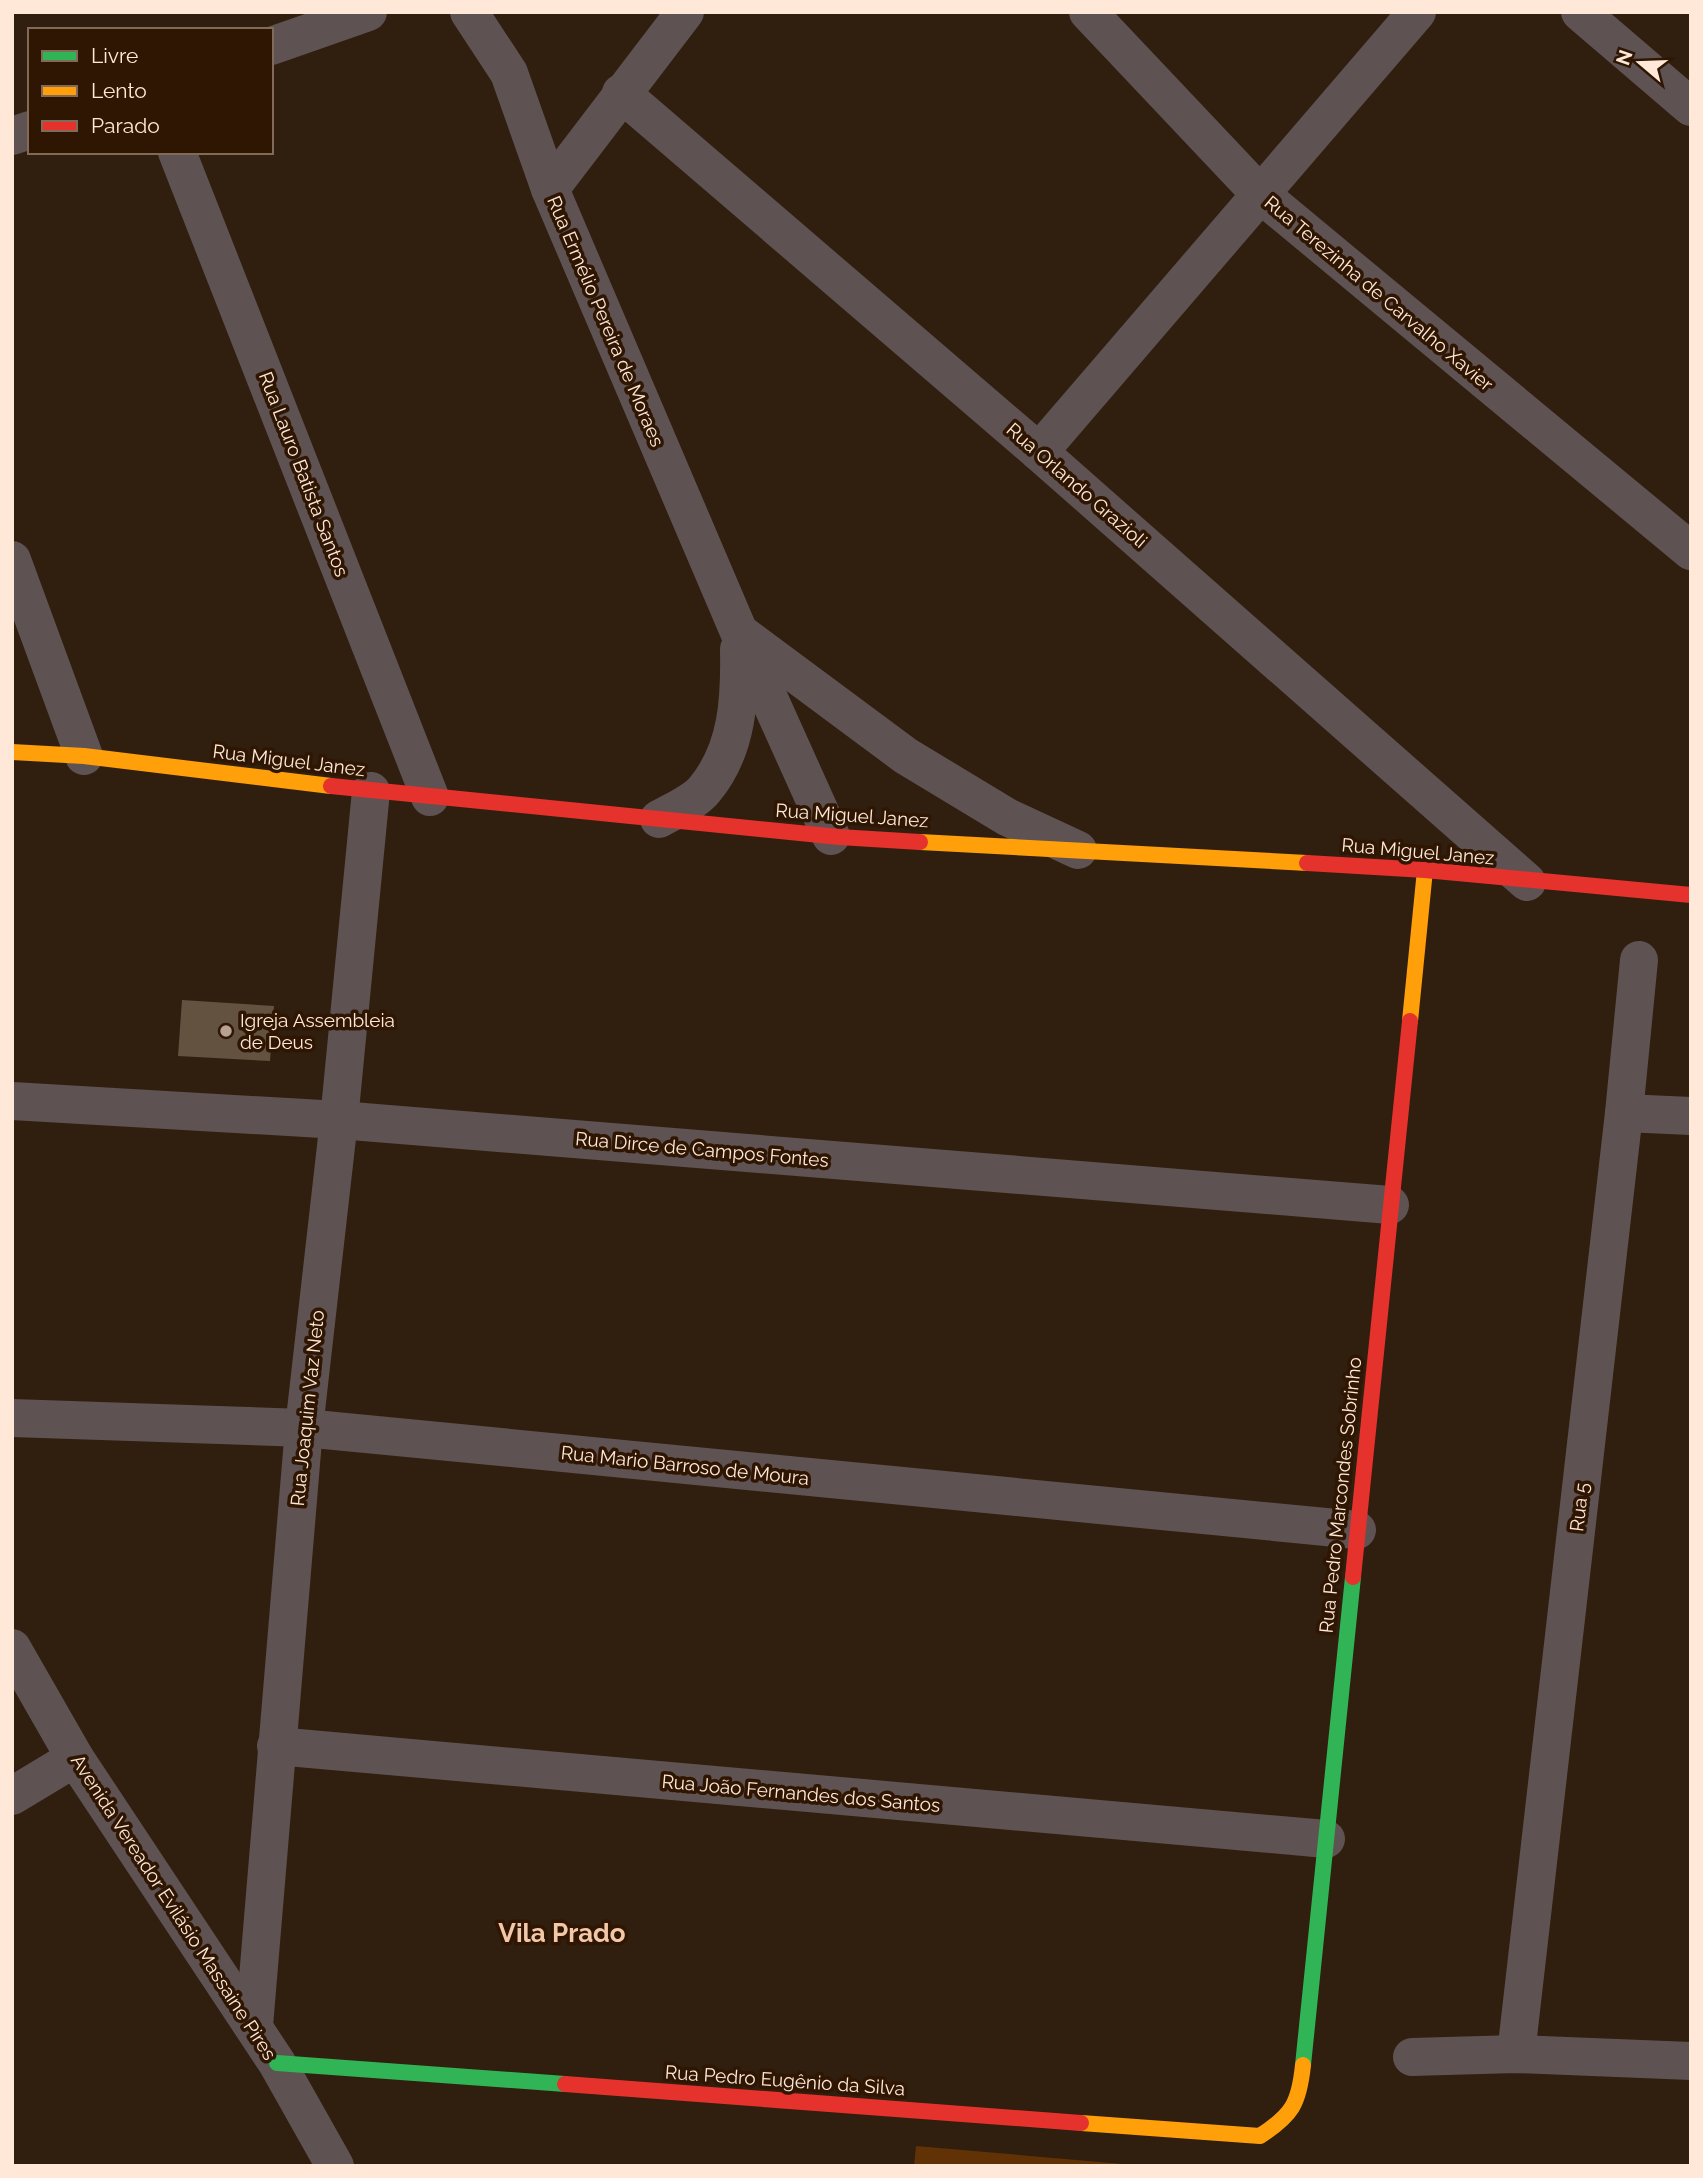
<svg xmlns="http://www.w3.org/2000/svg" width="1703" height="2178" font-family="Raleway,sans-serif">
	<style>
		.green { fill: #603205 }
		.building { fill: #63523f }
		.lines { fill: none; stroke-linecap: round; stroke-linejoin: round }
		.street { stroke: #5e5253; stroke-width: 38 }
		.fast { stroke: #30b455; stroke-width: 16 }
		.slow { stroke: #ff9f0a; stroke-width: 16 }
		.jam { stroke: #e5322d; stroke-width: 16 }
		.poi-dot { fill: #b7a192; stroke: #2f1602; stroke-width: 2.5 }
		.labels { text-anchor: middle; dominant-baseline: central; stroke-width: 7; stroke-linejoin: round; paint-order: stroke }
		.street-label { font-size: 19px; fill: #ffe8d8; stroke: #2f1602 }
		.poi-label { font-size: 19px; fill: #ffe8d8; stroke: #2f1602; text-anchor: start }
		.district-label { font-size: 26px; font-weight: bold; fill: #f3c8a9; stroke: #2f1602 }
	</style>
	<rect width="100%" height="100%" fill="#301e0f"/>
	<path class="green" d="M 916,2146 L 1146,2166 L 914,2166 Z"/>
	<path class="building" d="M 182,1000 L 274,1006 L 270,1061 L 178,1056 Z"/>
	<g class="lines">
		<g class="street">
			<path d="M 469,12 L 509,73 L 550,189 L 739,632 L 906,756 L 1007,817 L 1078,850"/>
			<path d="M 1088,12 L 1259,193 L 1691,551"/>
			<path d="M 1580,12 L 1691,107"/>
			<path d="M 271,46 L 368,12"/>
			<path d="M 621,93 L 1039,452 L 1527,882"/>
			<path d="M 12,136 L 30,130"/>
			<path d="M 177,152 L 430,797"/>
			<path d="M 550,189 L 685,12"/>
			<path d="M 1039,452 L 1417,12"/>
			<path d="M 12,560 L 84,756"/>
			<path d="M 740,634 L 831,836"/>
			<path d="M 659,819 C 673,811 695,802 705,789 C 738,749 740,698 739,649"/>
			<path d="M 12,1101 L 339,1120 L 1390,1205"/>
			<path d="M 1624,1113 L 1691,1116"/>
			<path d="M 12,1418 L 304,1428 L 1357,1530"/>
			<path d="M 12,1648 L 75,1758 L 277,2063 L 335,2166"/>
			<path d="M 276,1746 L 1326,1839"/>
			<path d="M 12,1796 L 75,1758"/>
			<path d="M 254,2026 L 304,1428 L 339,1120 L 371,791"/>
			<path d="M 1516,2054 L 1624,1113 L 1639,960"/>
			<path d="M 1412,2057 L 1516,2054 L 1691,2061"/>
		</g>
		<g class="fast">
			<path d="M 277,2063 L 565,2084"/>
			<path d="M 1303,2065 L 1353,1577"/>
		</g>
		<g class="slow">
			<path d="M 12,752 L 84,756 L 331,786"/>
			<path d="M 920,842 L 1307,863"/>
			<path d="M 1410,1021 L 1425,870"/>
			<path d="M 1081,2123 L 1260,2136 C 1292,2115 1299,2104 1303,2065"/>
		</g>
		<g class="jam">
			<path d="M 331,786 L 839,837 L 920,842"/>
			<path d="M 1307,863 L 1425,870 L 1691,895"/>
			<path d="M 1353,1577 L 1410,1021"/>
			<path d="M 565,2084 L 1081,2123"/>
		</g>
	</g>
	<circle class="poi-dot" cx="226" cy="1031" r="7"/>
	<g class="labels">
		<g class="street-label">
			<text transform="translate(1379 293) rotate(40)">Rua Terezinha de Carvalho Xavier</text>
			<text transform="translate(606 321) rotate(67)">Rua Ermélio Pereira de Moraes</text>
			<text transform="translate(304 474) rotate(69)">Rua Lauro Batista Santos</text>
			<text transform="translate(1077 485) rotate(41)">Rua Orlando Grazioli</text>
			<text transform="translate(289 760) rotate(7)">Rua Miguel Janez</text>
			<text transform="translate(852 815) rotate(4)">Rua Miguel Janez</text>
			<text transform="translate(1418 851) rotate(5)">Rua Miguel Janez</text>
			<text transform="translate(702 1149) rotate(5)">Rua Dirce de Campos Fontes</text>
			<text transform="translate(307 1408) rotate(-84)">Rua Joaquim Vaz Neto</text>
			<text transform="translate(685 1465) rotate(6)">Rua Mario Barroso de Moura</text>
			<text transform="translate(1340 1495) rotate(-84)">Rua Pedro Marcondes Sobrinho</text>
			<text transform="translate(1579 1507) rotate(-83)">Rua 5</text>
			<text transform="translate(801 1793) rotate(5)">Rua João Fernandes dos Santos</text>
			<text transform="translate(174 1907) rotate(57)">Avenida Vereador Evilásio Massaine Pires</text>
			<text transform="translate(785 2080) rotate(4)">Rua Pedro Eugênio da Silva</text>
		</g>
		<g class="poi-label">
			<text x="240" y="1020">Igreja Assembleia<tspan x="240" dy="22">de Deus</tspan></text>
		</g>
		<g class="district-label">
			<text x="562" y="1933">Vila Prado</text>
		</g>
	</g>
	<rect width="1703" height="2178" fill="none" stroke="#ffe8d8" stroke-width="28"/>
	<rect x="28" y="28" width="245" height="126" fill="#2f1602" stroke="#826a58" stroke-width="2"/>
	<rect x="42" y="51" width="35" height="10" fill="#30b455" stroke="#826a58" stroke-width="2"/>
	<text x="91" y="63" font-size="21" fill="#ffe8d8">Livre</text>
	<rect x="42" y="86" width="35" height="10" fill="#ff9f0a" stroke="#826a58" stroke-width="2"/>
	<text x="91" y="98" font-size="21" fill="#ffe8d8">Lento</text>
	<rect x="42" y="121" width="35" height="10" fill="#e5322d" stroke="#826a58" stroke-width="2"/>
	<text x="91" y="133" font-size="21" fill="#ffe8d8">Parado</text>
	<g transform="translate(1640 63) rotate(289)" stroke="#2f1602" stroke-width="5" paint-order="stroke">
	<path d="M0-5L12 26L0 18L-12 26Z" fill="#ffe8d8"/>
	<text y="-10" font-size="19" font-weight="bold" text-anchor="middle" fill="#ffe8d8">N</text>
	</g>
</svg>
